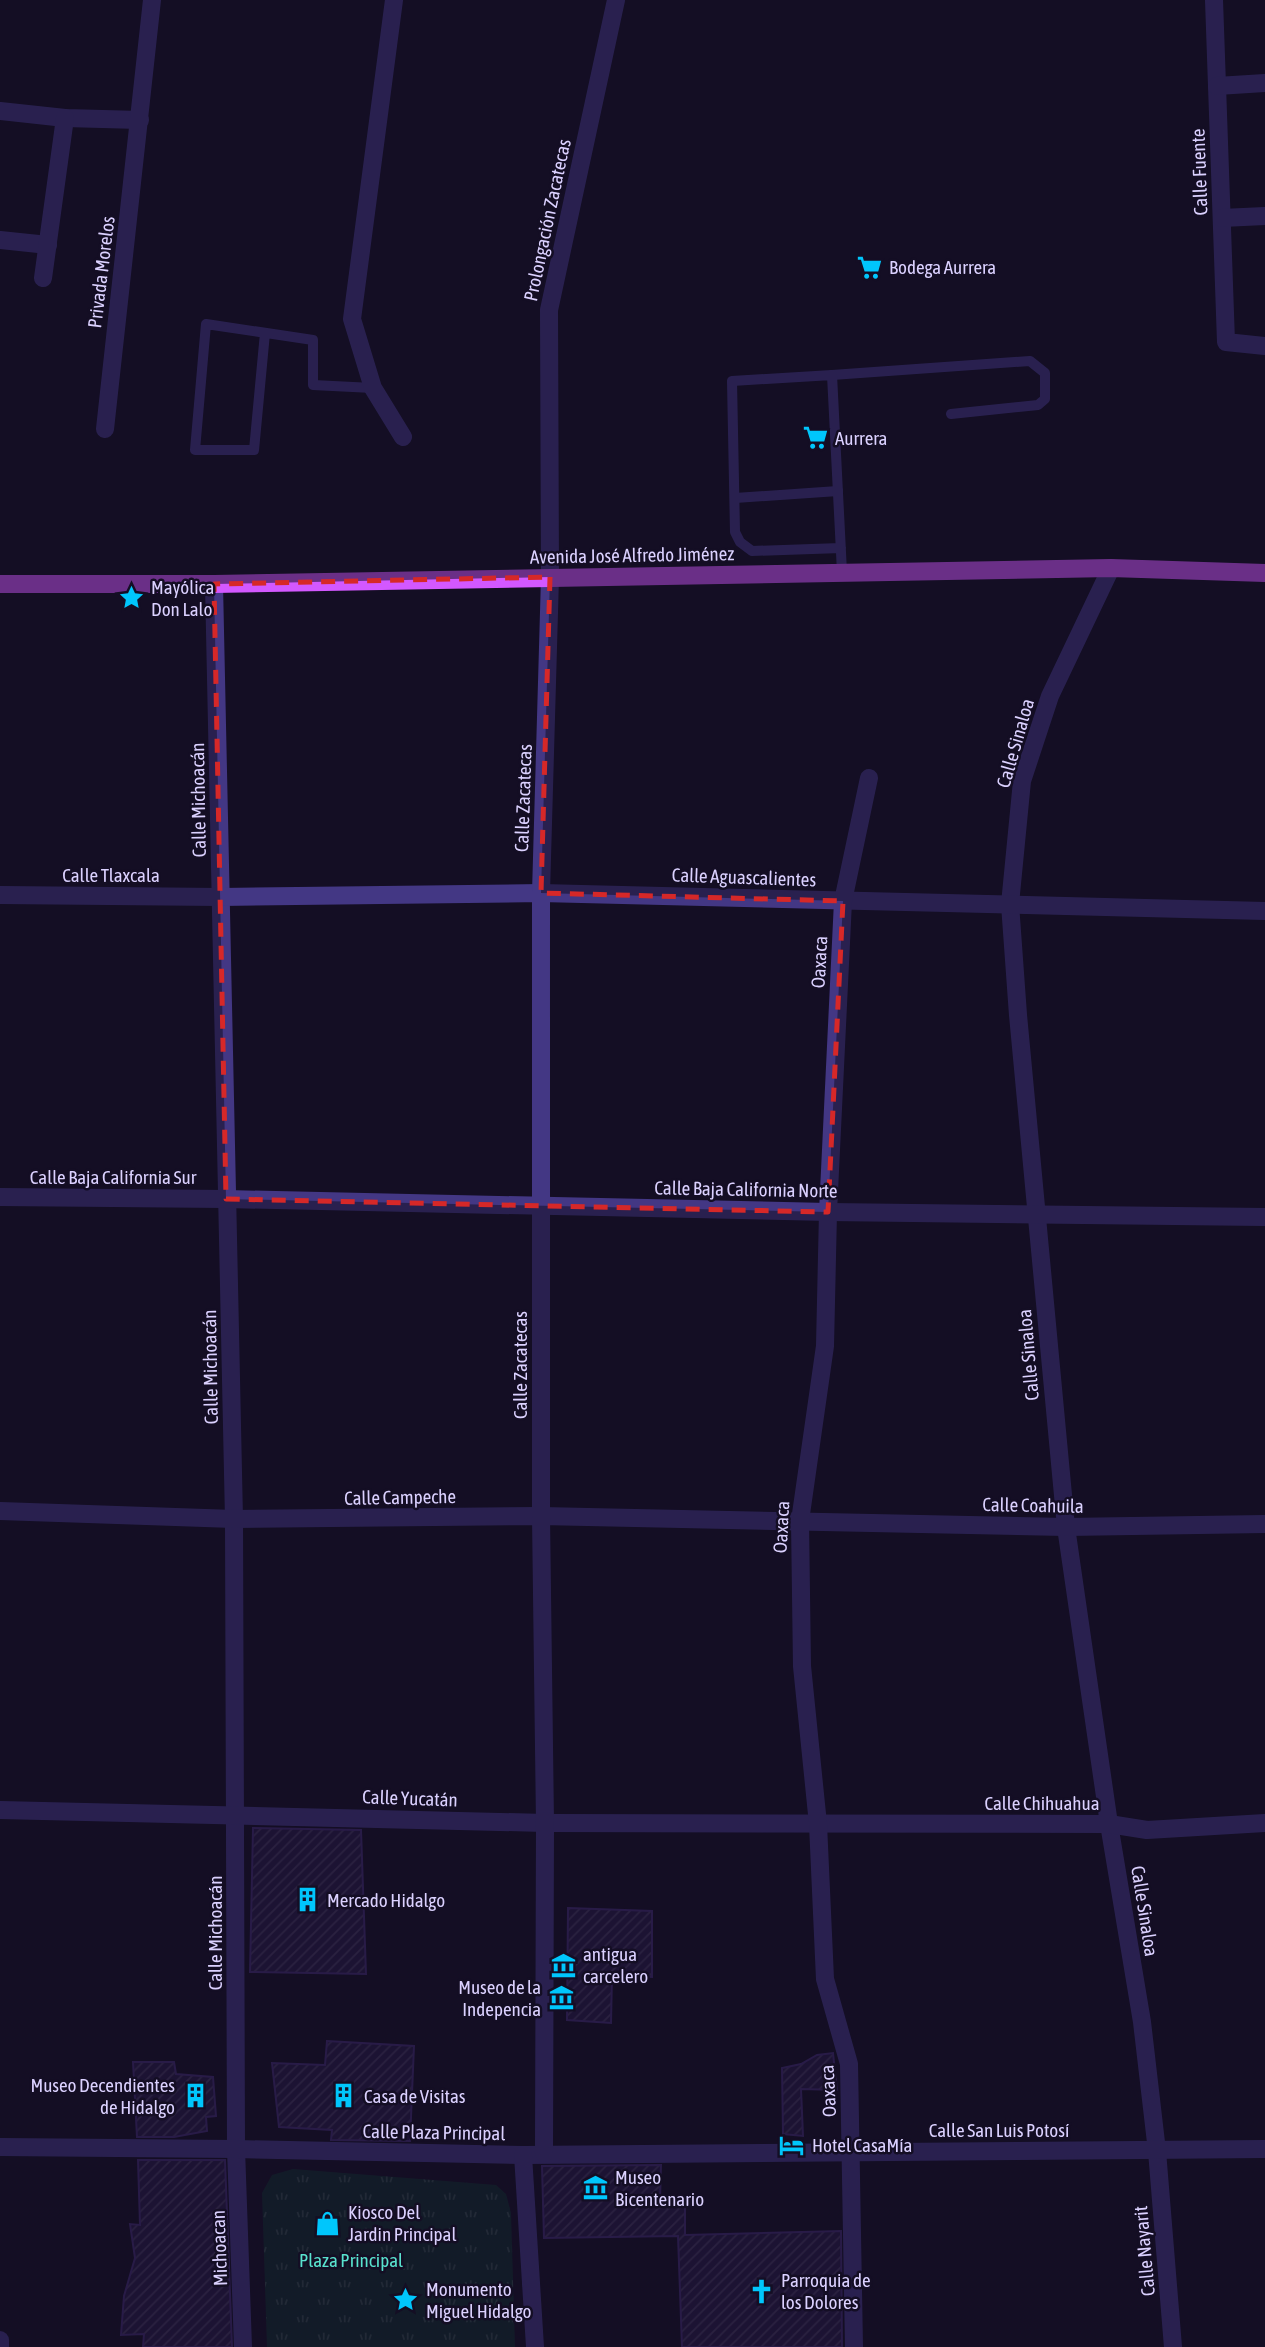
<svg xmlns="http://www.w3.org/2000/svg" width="1265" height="2347" font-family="'Asap Condensed',sans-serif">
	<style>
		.park { fill: url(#park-tufts) }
		.building { fill: url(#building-hatch); stroke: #412b72; stroke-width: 2 }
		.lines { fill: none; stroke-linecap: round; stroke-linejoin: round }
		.lane { stroke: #433784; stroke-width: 10 }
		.street { stroke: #433784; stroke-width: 18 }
		.primary { stroke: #d358ff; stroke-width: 18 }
		.marked { fill: none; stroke: #d62828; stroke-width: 5; stroke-dasharray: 14 9; stroke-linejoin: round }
		.labels { text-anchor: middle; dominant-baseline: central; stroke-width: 5; stroke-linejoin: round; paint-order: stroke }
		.street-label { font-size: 19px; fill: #dbd1ff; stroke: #140e24 }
		.poi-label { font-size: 19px; fill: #dbd1ff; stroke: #140e24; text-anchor: start }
		.park-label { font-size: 19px; fill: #59e2cf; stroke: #140e24 }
	</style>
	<defs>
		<pattern id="park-tufts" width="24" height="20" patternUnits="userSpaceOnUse" patternTransform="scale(1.75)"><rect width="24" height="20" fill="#112c2e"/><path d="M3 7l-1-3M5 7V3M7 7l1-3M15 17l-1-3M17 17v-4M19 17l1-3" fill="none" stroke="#334a4d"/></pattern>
		<pattern id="building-hatch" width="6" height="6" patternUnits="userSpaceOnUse" patternTransform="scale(1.75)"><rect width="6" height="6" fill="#271946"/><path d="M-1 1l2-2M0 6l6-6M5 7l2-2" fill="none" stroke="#463962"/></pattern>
	</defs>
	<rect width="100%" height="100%" fill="#140e24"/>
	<path class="park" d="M 293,2169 L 496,2185 L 506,2194 L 511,2213 L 515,2347 L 267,2347 L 262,2193 L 272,2175 Z"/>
	<g class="building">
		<path d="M 253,1828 L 361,1830 L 366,1974 L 250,1972 Z"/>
		<path d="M 568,1908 L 652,1911 L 652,1977 L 612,1975 L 611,2023 L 567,2020 Z"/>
		<path d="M 327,2041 L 414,2046 L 410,2141 L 331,2140 L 332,2130 L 279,2127 L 272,2063 L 325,2065 Z"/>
		<path d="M 833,2053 L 837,2090 L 801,2089 L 803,2136 L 783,2134 L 782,2068 L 801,2064 L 817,2055 Z"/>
		<path d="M 133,2062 L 174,2062 L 176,2074 L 213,2077 L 216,2116 L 206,2117 L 207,2131 L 174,2137 L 137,2137 Z"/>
		<path d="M 138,2160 L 225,2160 L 232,2347 L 143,2347 L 144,2334 L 121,2335 L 124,2296 L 135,2258 L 130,2224 L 140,2225 Z"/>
		<path d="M 661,2165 L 660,2201 L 685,2201 L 685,2235 L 841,2231 L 842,2347 L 682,2347 L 678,2236 L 544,2238 L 542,2166 Z"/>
	</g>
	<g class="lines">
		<g class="lane">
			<path d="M 265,333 L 254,450 L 195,450 L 206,324 L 313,340 L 313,385 L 373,388"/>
			<path d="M 832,375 L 1030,361 L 1045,373 L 1045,399 L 1038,405 L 951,414"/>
			<path d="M 735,498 L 838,491"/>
			<path d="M 841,548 L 752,551 L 740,542 L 735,532 L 732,381 L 832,375 L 842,572"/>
		</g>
		<g class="street">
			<path d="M 394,0 L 352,319 L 373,388 L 403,437"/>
			<path d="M 1214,0 L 1226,342 L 1265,346"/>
			<path d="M 1217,86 L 1265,83"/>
			<path d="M 0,111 L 65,118 L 140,120"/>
			<path d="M 1222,218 L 1265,216"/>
			<path d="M 0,240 L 48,245"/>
			<path d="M 43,278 L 65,118"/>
			<path d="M 105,429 L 152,0"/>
			<path d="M 1111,568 L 1050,696 L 1022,781 L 1010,904 L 1018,1015 L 1066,1527 L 1109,1824 L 1142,2022 L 1157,2151 L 1173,2347"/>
			<path d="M 214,584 L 234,1519 L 236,2149 L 243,2347"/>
			<path d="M 0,895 L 221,897 L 541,893 L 1265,911"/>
			<path d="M 0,1197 L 226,1199 L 828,1212 L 1265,1217"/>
			<path d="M 0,1511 L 234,1519 L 541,1516 L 1066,1527 L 1265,1524"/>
			<path d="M 0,1810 L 545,1823 L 1109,1824 L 1147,1830 L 1265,1823"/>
			<path d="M 0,2147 L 236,2149 L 523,2155 L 1265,2149"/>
			<path d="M 544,2153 L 545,1823 L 541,1516 L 541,893 L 550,577 L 549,310 L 616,0"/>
			<path d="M 523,2155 L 535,2347"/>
			<path d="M 0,2340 L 0,2347"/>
			<path d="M 854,2347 L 849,2064 L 825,1979 L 818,1824 L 802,1666 L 800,1521 L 825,1346 L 828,1212 L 843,901 L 869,778"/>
		</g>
		<path class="primary" d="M 0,584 L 214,584 L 1111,568 L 1265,573"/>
	</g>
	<path d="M0 0H1265V2347H0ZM 550,577 L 541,893 L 843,901 L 828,1212 L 226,1199 L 214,584 Z" fill="#140e24" fill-opacity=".55" fill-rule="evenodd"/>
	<path class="marked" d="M 550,577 L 541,893 L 843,901 L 828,1212 L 226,1199 L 214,584 Z"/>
	<defs>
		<symbol id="supermarket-bare" viewBox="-9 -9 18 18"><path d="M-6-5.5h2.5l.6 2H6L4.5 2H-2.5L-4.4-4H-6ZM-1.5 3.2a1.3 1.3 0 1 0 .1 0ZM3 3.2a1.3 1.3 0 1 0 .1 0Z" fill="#00c6fc" stroke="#140e24" stroke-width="2.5" paint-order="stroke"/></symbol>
		<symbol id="sight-bare" viewBox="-9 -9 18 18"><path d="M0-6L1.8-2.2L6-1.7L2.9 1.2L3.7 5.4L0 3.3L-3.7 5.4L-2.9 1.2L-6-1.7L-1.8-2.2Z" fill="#00c6fc" stroke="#140e24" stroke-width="2.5" paint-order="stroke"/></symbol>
		<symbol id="building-bare" viewBox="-9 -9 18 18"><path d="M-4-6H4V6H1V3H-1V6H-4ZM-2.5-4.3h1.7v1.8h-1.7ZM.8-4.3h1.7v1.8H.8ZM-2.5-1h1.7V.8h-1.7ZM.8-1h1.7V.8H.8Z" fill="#00c6fc" stroke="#140e24" stroke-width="2.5" paint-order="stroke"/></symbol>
		<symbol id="museum-bare" viewBox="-9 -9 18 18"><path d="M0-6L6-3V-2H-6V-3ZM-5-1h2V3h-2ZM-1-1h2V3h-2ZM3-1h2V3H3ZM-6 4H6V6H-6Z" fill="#00c6fc" stroke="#140e24" stroke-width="2.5" paint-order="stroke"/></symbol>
		<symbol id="hotel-bare" viewBox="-9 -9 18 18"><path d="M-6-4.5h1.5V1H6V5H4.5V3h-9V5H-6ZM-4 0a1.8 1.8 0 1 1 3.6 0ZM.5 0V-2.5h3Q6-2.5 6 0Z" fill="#00c6fc" stroke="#140e24" stroke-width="2.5" paint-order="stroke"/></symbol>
		<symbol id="shop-bare" viewBox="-9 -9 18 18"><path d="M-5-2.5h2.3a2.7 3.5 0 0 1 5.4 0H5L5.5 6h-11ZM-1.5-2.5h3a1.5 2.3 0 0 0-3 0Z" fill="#00c6fc" stroke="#140e24" stroke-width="2.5" paint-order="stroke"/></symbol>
		<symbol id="church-bare" viewBox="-9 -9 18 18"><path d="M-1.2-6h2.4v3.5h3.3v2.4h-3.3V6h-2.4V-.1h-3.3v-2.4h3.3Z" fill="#00c6fc" stroke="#140e24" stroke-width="2.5" paint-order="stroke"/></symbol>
	</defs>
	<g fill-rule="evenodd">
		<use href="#supermarket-bare" x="852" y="250" width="35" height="35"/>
		<use href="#supermarket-bare" x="798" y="420" width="35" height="35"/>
		<use href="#sight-bare" x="114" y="580" width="35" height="35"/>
		<use href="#building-bare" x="290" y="1882" width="35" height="35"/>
		<use href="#museum-bare" x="546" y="1948" width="35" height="35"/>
		<use href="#museum-bare" x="544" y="1980" width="35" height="35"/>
		<use href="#building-bare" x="178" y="2078" width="35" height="35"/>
		<use href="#building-bare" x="326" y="2078" width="35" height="35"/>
		<use href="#hotel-bare" x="774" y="2128" width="35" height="35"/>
		<use href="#museum-bare" x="578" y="2170" width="35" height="35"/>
		<use href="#shop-bare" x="310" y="2206" width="35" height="35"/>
		<use href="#church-bare" x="744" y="2274" width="35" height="35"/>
		<use href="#sight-bare" x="388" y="2282" width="35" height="35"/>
	</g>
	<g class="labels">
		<g class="street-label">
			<text transform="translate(1199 172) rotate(-92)">Calle Fuente</text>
			<text transform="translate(547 220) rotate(-78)">Prolongación Zacatecas</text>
			<text transform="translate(101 272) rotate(-83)">Privada Morelos</text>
			<text transform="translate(632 555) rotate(-1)">Avenida José Alfredo Jiménez</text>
			<text transform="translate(1015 743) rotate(-74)">Calle Sinaloa</text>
			<text transform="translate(523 798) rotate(-88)">Calle Zacatecas</text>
			<text transform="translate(198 800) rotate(-91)">Calle Michoacán</text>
			<text x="111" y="875">Calle Tlaxcala</text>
			<text transform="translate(744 877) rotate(2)">Calle Aguascalientes</text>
			<text transform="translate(819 962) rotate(-87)">Oaxaca</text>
			<text x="113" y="1177">Calle Baja California Sur</text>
			<text transform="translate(746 1189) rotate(1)">Calle Baja California Norte</text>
			<text transform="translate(1028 1355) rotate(-95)">Calle Sinaloa</text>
			<text transform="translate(520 1365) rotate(-90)">Calle Zacatecas</text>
			<text transform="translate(210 1367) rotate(-91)">Calle Michoacán</text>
			<text transform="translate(400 1497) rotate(-1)">Calle Campeche</text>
			<text transform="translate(1033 1505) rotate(1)">Calle Coahuila</text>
			<text transform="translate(781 1527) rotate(-87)">Oaxaca</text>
			<text transform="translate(410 1798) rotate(2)">Calle Yucatán</text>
			<text x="1042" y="1803">Calle Chihuahua</text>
			<text transform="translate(1145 1911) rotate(81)">Calle Sinaloa</text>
			<text transform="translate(215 1933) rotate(-90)">Calle Michoacán</text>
			<text transform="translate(828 2091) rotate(-93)">Oaxaca</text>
			<text x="999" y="2130">Calle San Luis Potosí</text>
			<text transform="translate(434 2132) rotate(1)">Calle Plaza Principal</text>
			<text transform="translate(219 2248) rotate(-92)">Michoacan</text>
			<text transform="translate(1144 2251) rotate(-95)">Calle Nayarit</text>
		</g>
		<g class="poi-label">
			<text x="889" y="267">Bodega Aurrera</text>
			<text x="835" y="438">Aurrera</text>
			<text x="151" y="587">Mayólica<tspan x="151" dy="22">Don Lalo</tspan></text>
			<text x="327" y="1900">Mercado Hidalgo</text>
			<text x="583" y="1954">antigua<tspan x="583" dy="22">carcelero</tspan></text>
			<text x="541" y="1987" text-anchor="end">Museo de la<tspan x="541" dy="22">Indepencia</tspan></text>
			<text x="175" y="2085" text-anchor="end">Museo Decendientes<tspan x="175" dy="22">de Hidalgo</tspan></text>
			<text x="364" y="2096">Casa de Visitas</text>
			<text x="812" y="2145">Hotel CasaMía</text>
			<text x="615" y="2177">Museo<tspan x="615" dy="22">Bicentenario</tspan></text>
			<text x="348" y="2212">Kiosco Del<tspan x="348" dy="22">Jardin Principal</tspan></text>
			<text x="781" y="2280">Parroquia de<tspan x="781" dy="22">los Dolores</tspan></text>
			<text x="426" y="2289">Monumento<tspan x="426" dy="22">Miguel Hidalgo</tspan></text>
		</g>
		<g class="park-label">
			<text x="351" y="2260">Plaza Principal</text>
		</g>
	</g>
</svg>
